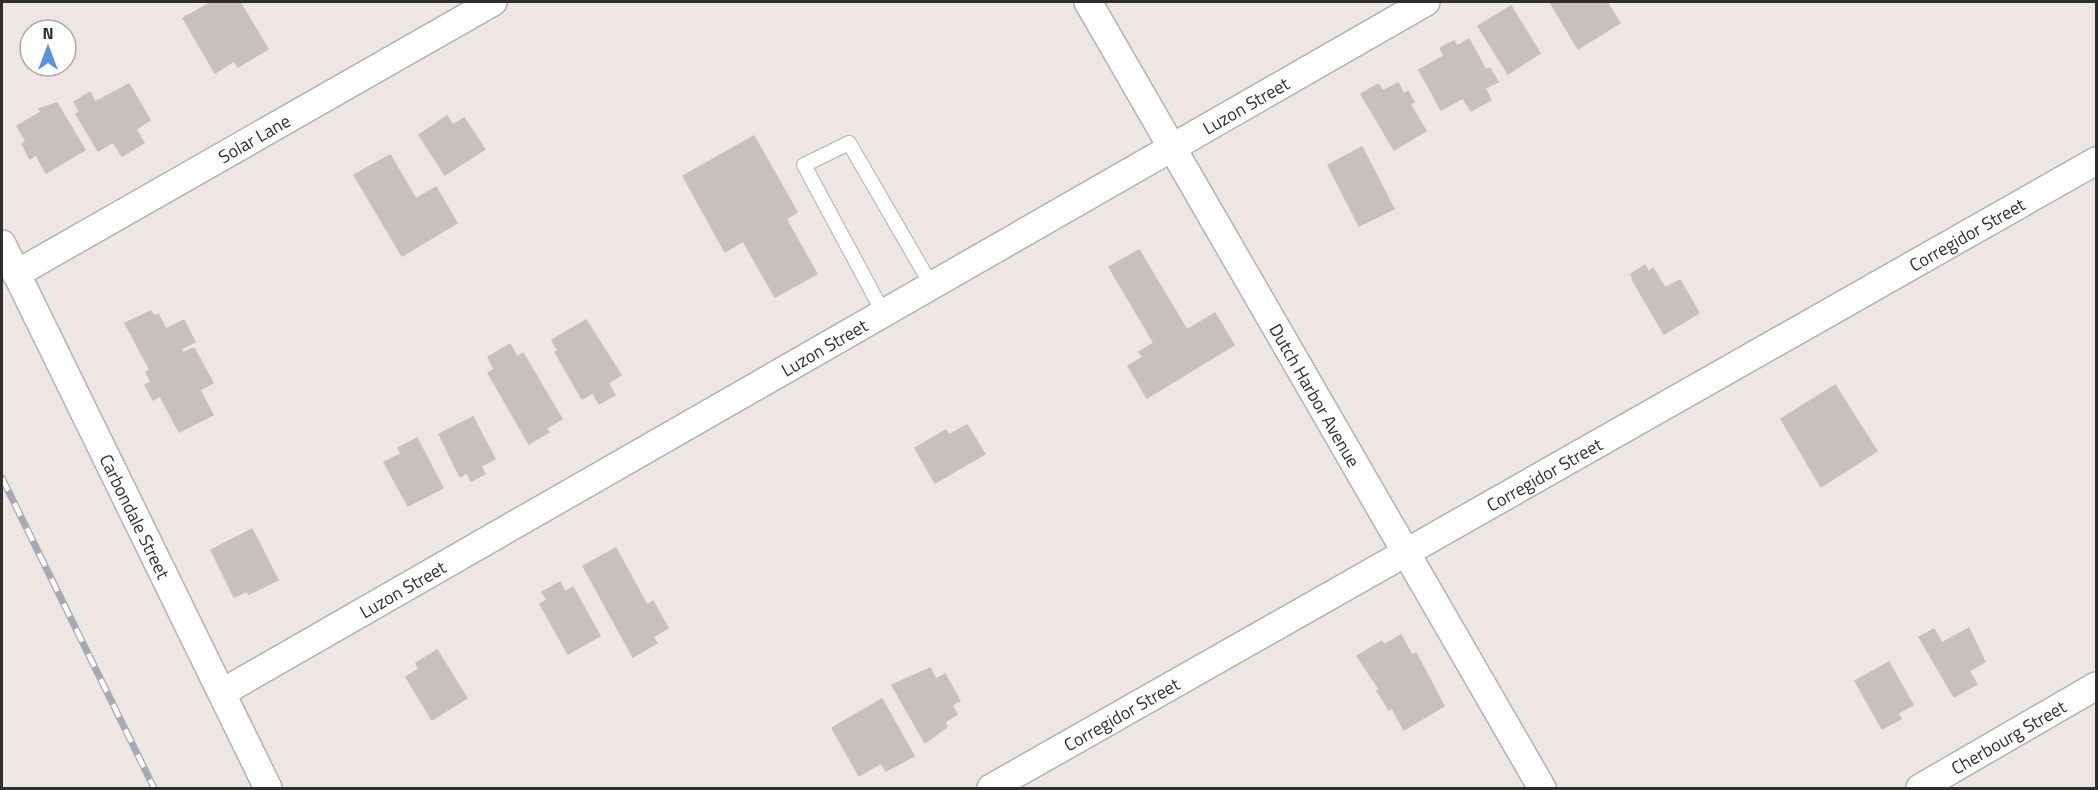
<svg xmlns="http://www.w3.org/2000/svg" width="2098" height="790" font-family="'Titillium Web',sans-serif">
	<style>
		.building { fill: #c6c1bd; stroke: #c9c1bb; stroke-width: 1.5 }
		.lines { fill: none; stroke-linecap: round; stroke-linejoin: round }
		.lane-casing { stroke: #aeb3b8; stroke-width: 16 }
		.street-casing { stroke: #aeb3b8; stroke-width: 30 }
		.lane { stroke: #fff; stroke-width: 14 }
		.street { stroke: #fff; stroke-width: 27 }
		.rail-casing { stroke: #a5abb5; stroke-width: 7 }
		.rail { stroke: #fff; stroke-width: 4.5; stroke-dasharray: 14; stroke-linecap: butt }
		.labels { text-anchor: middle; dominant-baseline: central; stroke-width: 4.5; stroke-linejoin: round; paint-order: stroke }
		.street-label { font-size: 18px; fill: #2e2e2e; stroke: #fff }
	</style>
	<rect width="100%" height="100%" fill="#ede6e2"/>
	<g class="building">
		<path d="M 212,2 L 240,2 L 268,49 L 238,67 L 234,61 L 215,73 L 183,18 Z"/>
		<path d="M 1550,2 L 1607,2 L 1620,23 L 1578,49 Z"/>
		<path d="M 1511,6 L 1540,53 L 1508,74 L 1478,26 Z"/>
		<path d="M 1469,39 L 1486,70 L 1490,68 L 1498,82 L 1485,88 L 1491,100 L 1471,111 L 1463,98 L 1441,110 L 1419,70 L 1444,56 L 1440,48 L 1454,41 L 1457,46 Z"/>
		<path d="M 1398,83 L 1404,94 L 1408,91 L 1414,102 L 1410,104 L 1426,131 L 1394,150 L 1361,94 L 1378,84 L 1383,91 Z"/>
		<path d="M 129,84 L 150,120 L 136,129 L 144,143 L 122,156 L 113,142 L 98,151 L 76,114 L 80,112 L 74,102 L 90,92 L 95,102 Z"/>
		<path d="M 57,103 L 85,150 L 46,173 L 36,155 L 30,159 L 22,144 L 26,141 L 17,126 L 41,112 L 39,109 Z"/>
		<path d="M 447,116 L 453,125 L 464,118 L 485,149 L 445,175 L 419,135 Z"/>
		<path d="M 754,136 L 797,212 L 786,219 L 817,274 L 775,297 L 743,241 L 725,252 L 683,176 Z"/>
		<path d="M 1362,147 L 1394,209 L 1359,226 L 1328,165 Z"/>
		<path d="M 390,155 L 416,199 L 436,187 L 457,223 L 402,256 L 354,175 Z"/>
		<path d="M 1139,250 L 1187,330 L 1215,313 L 1234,345 L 1147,398 L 1128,366 L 1143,357 L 1139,352 L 1154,343 L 1109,267 Z"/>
		<path d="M 1645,265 L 1649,272 L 1653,268 L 1665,288 L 1680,280 L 1699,313 L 1664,334 L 1633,281 L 1631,274 Z"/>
		<path d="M 151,311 L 154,316 L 158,314 L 166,329 L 184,320 L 195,342 L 181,349 L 183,353 L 194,348 L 213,383 L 200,390 L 213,415 L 179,432 L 160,396 L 153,400 L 145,385 L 151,382 L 146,372 L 150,370 L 125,323 Z"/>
		<path d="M 586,320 L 621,375 L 608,383 L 615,395 L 599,404 L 593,393 L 582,399 L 555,352 L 558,351 L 552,340 Z"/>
		<path d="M 510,344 L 517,357 L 523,353 L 562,419 L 546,428 L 549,432 L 529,444 L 488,373 L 494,369 L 488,357 Z"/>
		<path d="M 1835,385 L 1877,451 L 1821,487 L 1781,419 Z"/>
		<path d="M 473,417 L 495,459 L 481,466 L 485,474 L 471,481 L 467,473 L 460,477 L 439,434 Z"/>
		<path d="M 967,425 L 985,454 L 935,483 L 915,448 L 946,430 L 949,435 Z"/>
		<path d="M 417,438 L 443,488 L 408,506 L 384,462 L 401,454 L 398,448 Z"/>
		<path d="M 252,529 L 278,580 L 249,594 L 247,591 L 234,597 L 211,550 Z"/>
		<path d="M 616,548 L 647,605 L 653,601 L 668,628 L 653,637 L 657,643 L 633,657 L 583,566 Z"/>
		<path d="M 560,582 L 565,592 L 573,587 L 600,636 L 568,654 L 540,604 L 547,600 L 542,592 Z"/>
		<path d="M 1969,628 L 1985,662 L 1969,671 L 1977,684 L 1954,697 L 1919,637 L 1934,629 L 1942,643 Z"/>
		<path d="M 1401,635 L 1412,655 L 1416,653 L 1444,706 L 1404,730 L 1392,708 L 1389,710 L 1377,691 L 1380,690 L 1357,656 L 1382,641 L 1384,645 Z"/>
		<path d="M 437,650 L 467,698 L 432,720 L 406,677 L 419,669 L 416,663 Z"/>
		<path d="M 1889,662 L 1913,705 L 1898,713 L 1901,719 L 1882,729 L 1855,681 Z"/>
		<path d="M 930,668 L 936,679 L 945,674 L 960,701 L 952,705 L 957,714 L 945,722 L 947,727 L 925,743 L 892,685 Z"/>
		<path d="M 882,699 L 914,756 L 886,771 L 881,763 L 859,776 L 832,728 Z"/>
	</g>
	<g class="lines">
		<defs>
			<path id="lane" d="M 884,314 L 804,165 L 849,143 L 932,286"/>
			<g id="street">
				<path id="s1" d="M 1088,2 L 1542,788"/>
				<path id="s2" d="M 2,244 L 268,788"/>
				<path id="s3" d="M 16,274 L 493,2"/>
				<path id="s4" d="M 223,692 L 1426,2"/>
				<path id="s5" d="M 991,788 L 2096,161"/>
				<path id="s6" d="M 1920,788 L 2096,686"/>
			</g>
		</defs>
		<use href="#lane" class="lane-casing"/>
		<use href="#street" class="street-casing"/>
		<use href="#lane" class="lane"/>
		<use href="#street" class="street"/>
		<defs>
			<path id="rail" d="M 2,478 L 154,788"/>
		</defs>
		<use href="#rail" class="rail-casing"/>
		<use href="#rail" class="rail"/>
	</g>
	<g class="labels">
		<g class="street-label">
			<text stroke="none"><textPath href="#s4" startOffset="1179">Luzon Street</textPath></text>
			<text stroke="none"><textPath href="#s3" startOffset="274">Solar Lane</textPath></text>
			<text stroke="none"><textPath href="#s5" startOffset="1122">Corregidor Street</textPath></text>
			<text stroke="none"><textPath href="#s4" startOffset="693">Luzon Street</textPath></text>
			<text stroke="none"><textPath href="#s1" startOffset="454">Dutch Harbor Avenue</textPath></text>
			<text stroke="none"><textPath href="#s5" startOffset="636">Corregidor Street</textPath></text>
			<text stroke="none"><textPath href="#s2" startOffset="303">Carbondale Street</textPath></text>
			<text stroke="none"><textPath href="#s4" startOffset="207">Luzon Street</textPath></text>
			<text stroke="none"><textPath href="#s5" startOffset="150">Corregidor Street</textPath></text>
			<text stroke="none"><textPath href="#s6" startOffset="102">Cherbourg Street</textPath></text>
		</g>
	</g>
	<rect width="2098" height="790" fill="none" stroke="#2e2e2e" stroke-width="6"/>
	<g transform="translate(48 48)"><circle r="28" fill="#ffffff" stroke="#ababab" stroke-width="1.5"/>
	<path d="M0-4.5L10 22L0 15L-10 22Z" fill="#5492e8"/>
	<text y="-9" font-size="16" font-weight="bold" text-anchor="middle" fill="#2e2e2e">N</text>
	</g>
</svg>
